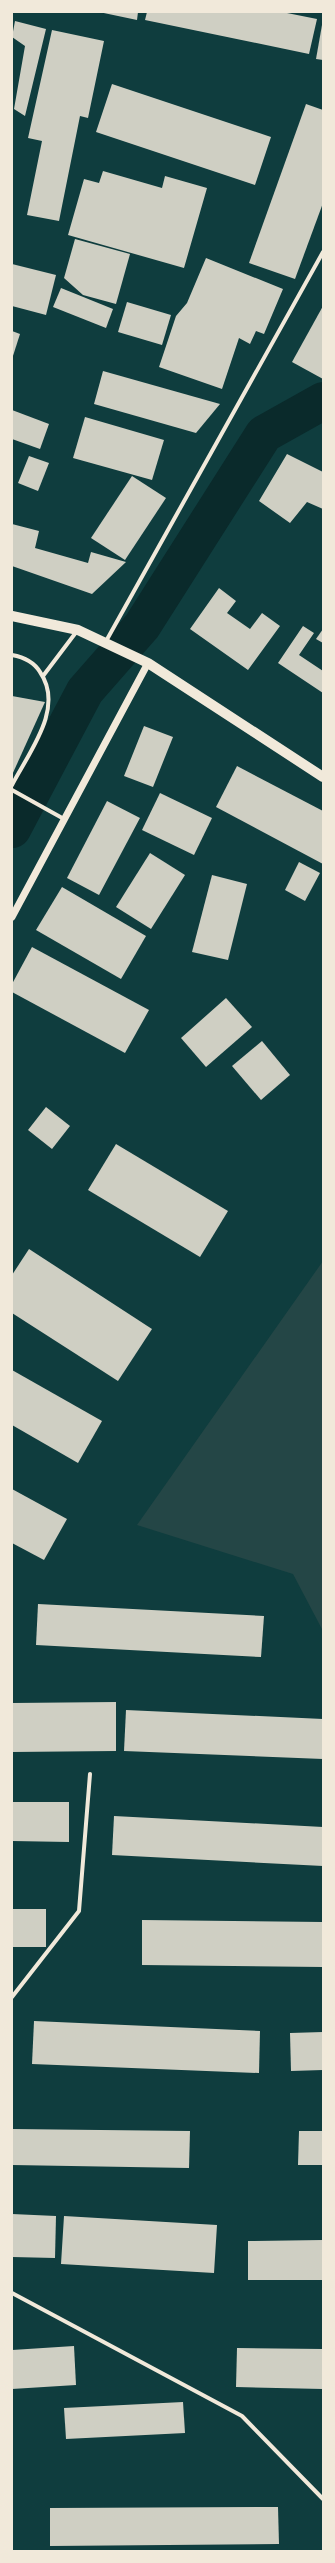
<svg xmlns="http://www.w3.org/2000/svg" width="335" height="2563" font-family="Literata,serif">
	<style>
		.green { fill: #244646 }
		.lines { fill: none; stroke-linecap: round; stroke-linejoin: round }
		.river { stroke: #0a2a2b; stroke-width: 38 }
		.building { fill: #cfcfc3 }
		.minor { stroke: #f1e9da; stroke-width: 4 }
		.tertiary { stroke: #f1e9da; stroke-width: 7 }
		.primary { stroke: #f1e9da; stroke-width: 10 }
	</style>
	<rect width="100%" height="100%" fill="#0f3d3e"/>
	<path class="green" d="M 323,1261 L 323,1631 L 293,1574 L 137,1525 Z"/>
	<g class="lines">
		<path class="river" d="M 12,829 L 85,691 L 142,626 L 264,434 L 323,401"/>
	</g>
	<g class="building">
		<path d="M 99,12 L 138,12 L 137,20 Z"/>
		<path d="M 147,12 L 282,12 L 317,19 L 309,54 L 145,20 Z"/>
		<path d="M 15,21 L 46,29 L 25,116 L 14,109 L 25,46 L 12,37 Z"/>
		<path d="M 322,25 L 323,25 L 323,60 L 316,59 Z"/>
		<path d="M 52,30 L 104,41 L 88,118 L 80,116 L 59,221 L 27,215 L 42,141 L 28,138 Z"/>
		<path d="M 112,84 L 271,137 L 255,185 L 96,132 Z"/>
		<path d="M 306,104 L 323,110 L 323,203 L 295,279 L 249,263 Z"/>
		<path d="M 103,171 L 162,188 L 165,176 L 207,188 L 184,268 L 68,235 L 84,179 L 99,183 Z"/>
		<path d="M 75,239 L 130,254 L 116,304 L 83,295 L 64,278 Z"/>
		<path d="M 206,258 L 283,289 L 264,334 L 256,331 L 250,344 L 239,338 L 222,389 L 159,367 L 176,316 L 187,303 Z"/>
		<path d="M 12,264 L 56,275 L 46,315 L 12,306 Z"/>
		<path d="M 61,288 L 113,309 L 106,328 L 53,307 Z"/>
		<path d="M 127,302 L 171,315 L 162,345 L 118,332 Z"/>
		<path d="M 323,306 L 323,379 L 292,362 Z"/>
		<path d="M 12,331 L 20,334 L 12,359 Z"/>
		<path d="M 103,371 L 220,404 L 196,433 L 94,404 Z"/>
		<path d="M 12,410 L 49,424 L 40,449 L 12,439 Z"/>
		<path d="M 85,417 L 164,440 L 152,480 L 73,458 Z"/>
		<path d="M 287,454 L 323,472 L 323,509 L 307,502 L 290,523 L 259,501 Z"/>
		<path d="M 29,456 L 49,463 L 38,491 L 18,483 Z"/>
		<path d="M 132,476 L 166,498 L 125,560 L 91,538 Z"/>
		<path d="M 12,524 L 39,531 L 35,548 L 88,563 L 91,552 L 126,562 L 92,594 L 12,566 Z"/>
		<path d="M 219,588 L 236,601 L 227,613 L 250,629 L 262,613 L 280,626 L 248,670 L 190,629 Z"/>
		<path d="M 303,626 L 314,633 L 299,655 L 323,671 L 323,693 L 278,663 Z"/>
		<path d="M 323,629 L 323,643 L 316,639 Z"/>
		<path d="M 12,696 L 45,702 L 12,775 Z"/>
		<path d="M 144,726 L 173,737 L 153,787 L 124,776 Z"/>
		<path d="M 237,766 L 323,811 L 323,864 L 216,807 Z"/>
		<path d="M 160,793 L 212,818 L 194,855 L 142,830 Z"/>
		<path d="M 107,801 L 140,818 L 99,895 L 67,878 Z"/>
		<path d="M 150,853 L 185,875 L 151,929 L 116,907 Z"/>
		<path d="M 299,862 L 320,873 L 305,901 L 285,890 Z"/>
		<path d="M 212,875 L 247,884 L 228,960 L 192,952 Z"/>
		<path d="M 62,887 L 146,936 L 121,979 L 36,930 Z"/>
		<path d="M 32,947 L 149,1010 L 125,1053 L 12,992 L 12,984 Z"/>
		<path d="M 226,998 L 252,1027 L 206,1067 L 181,1038 Z"/>
		<path d="M 262,1041 L 290,1075 L 261,1100 L 232,1066 Z"/>
		<path d="M 46,1107 L 70,1126 L 52,1149 L 28,1130 Z"/>
		<path d="M 116,1144 L 228,1211 L 200,1257 L 88,1190 Z"/>
		<path d="M 29,1249 L 152,1329 L 118,1381 L 12,1313 L 12,1275 Z"/>
		<path d="M 12,1370 L 102,1421 L 78,1463 L 12,1425 Z"/>
		<path d="M 12,1489 L 67,1519 L 44,1560 L 12,1543 Z"/>
		<path d="M 38,1604 L 264,1616 L 261,1657 L 36,1645 Z"/>
		<path d="M 116,1702 L 116,1751 L 12,1752 L 12,1703 Z"/>
		<path d="M 126,1710 L 323,1719 L 323,1759 L 124,1751 Z"/>
		<path d="M 12,1802 L 69,1802 L 69,1842 L 12,1841 Z"/>
		<path d="M 114,1816 L 323,1827 L 323,1866 L 112,1855 Z"/>
		<rect x="12" y="1909" width="34" height="38"/>
		<path d="M 142,1920 L 323,1922 L 323,1967 L 142,1965 Z"/>
		<path d="M 34,2021 L 260,2031 L 259,2073 L 32,2064 Z"/>
		<path d="M 323,2032 L 323,2070 L 291,2071 L 290,2033 Z"/>
		<path d="M 12,2129 L 190,2131 L 189,2168 L 12,2165 Z"/>
		<path d="M 299,2131 L 323,2131 L 323,2165 L 298,2165 Z"/>
		<path d="M 12,2214 L 56,2216 L 55,2258 L 12,2257 Z"/>
		<path d="M 64,2216 L 217,2225 L 214,2273 L 61,2264 Z"/>
		<path d="M 323,2240 L 323,2280 L 248,2280 L 248,2241 Z"/>
		<path d="M 74,2346 L 76,2385 L 12,2389 L 12,2350 Z"/>
		<path d="M 237,2348 L 323,2349 L 323,2389 L 236,2387 Z"/>
		<path d="M 183,2402 L 185,2433 L 66,2439 L 64,2408 Z"/>
		<path d="M 278,2507 L 279,2544 L 50,2546 L 50,2508 Z"/>
	</g>
	<g class="lines">
		<g class="minor">
			<path d="M 105,643 L 323,252"/>
			<path d="M 12,655 C 23,657 34,662 40,672 C 65,708 29,752 12,785"/>
			<path d="M 43,676 L 77,631"/>
			<path d="M 12,790 L 64,819"/>
			<path d="M 12,1997 L 79,1911 L 90,1774"/>
			<path d="M 12,2293 L 242,2416 L 323,2499"/>
		</g>
		<path class="tertiary" d="M 12,917 L 148,663"/>
		<path class="primary" d="M 12,616 L 78,630 L 148,663 L 323,777"/>
	</g>
	<rect width="335" height="2563" fill="none" stroke="#f1e9da" stroke-width="26"/>
</svg>
